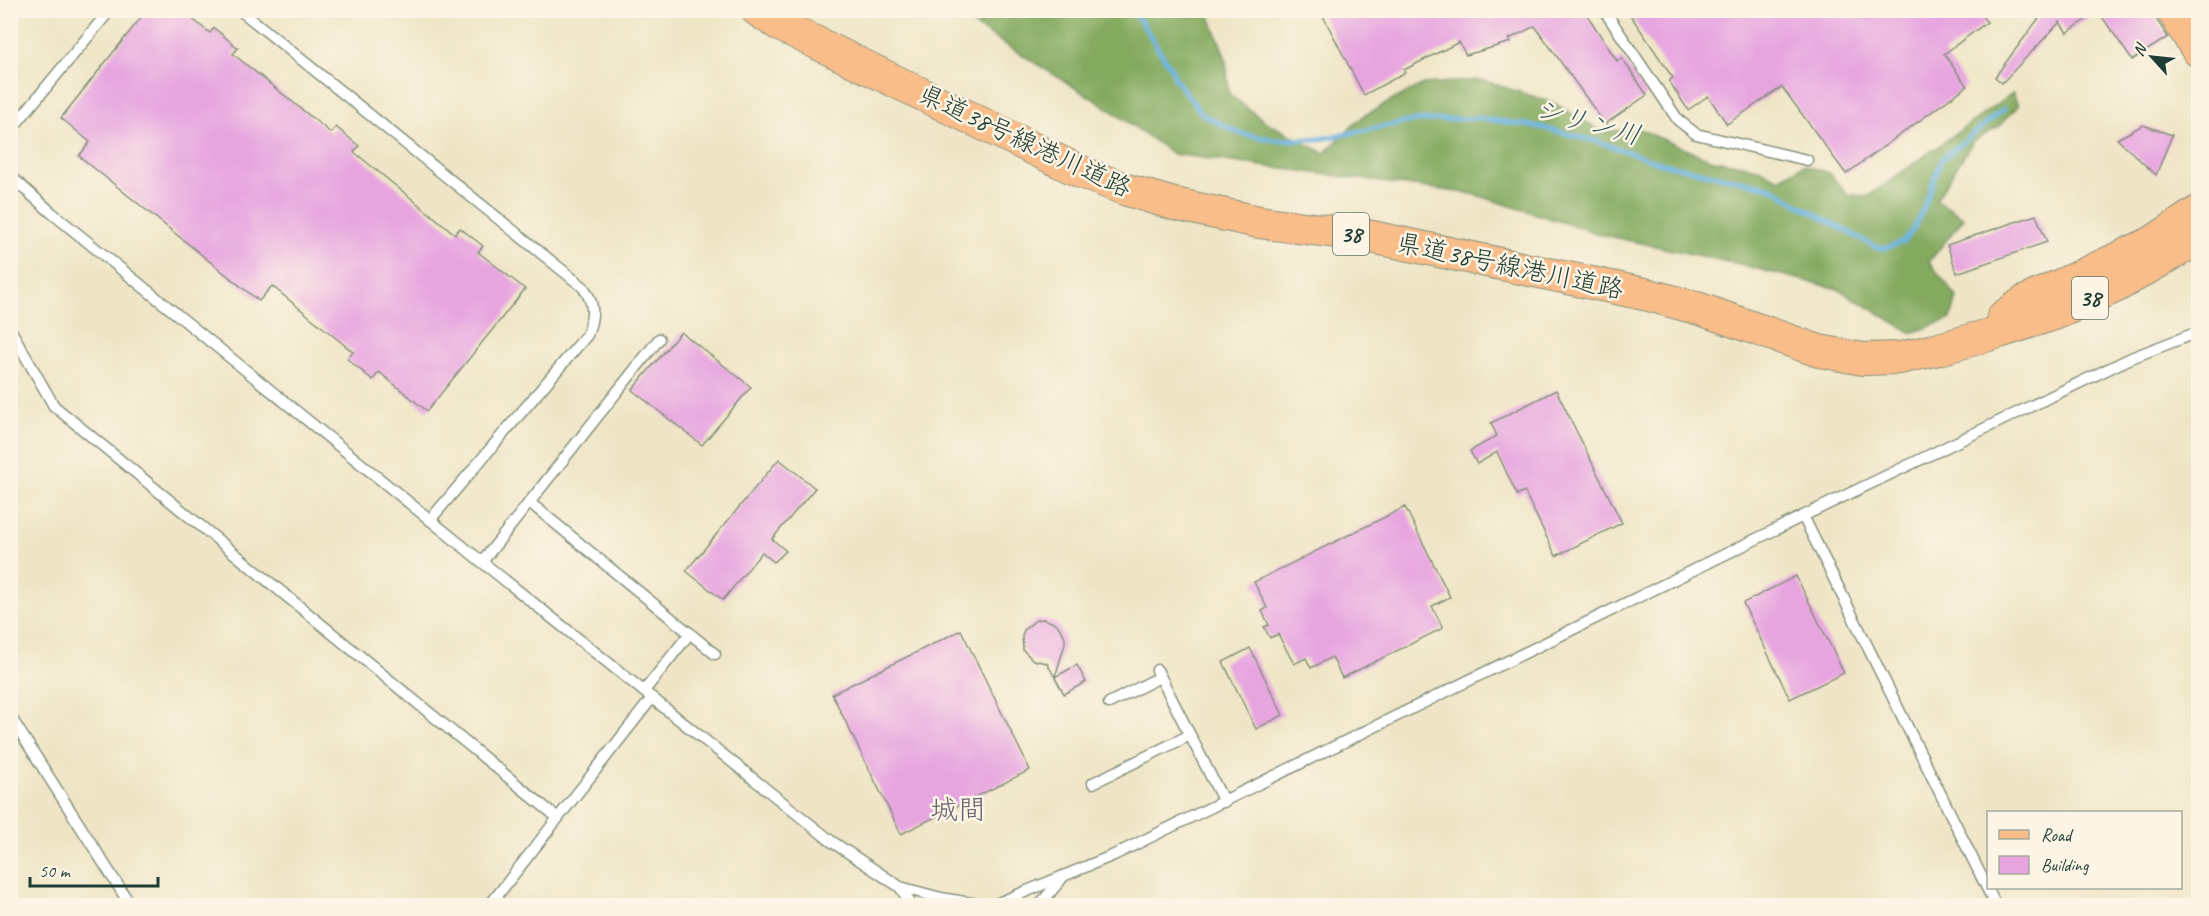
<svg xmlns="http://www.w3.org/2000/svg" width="2209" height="916" font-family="Caveat,'Klee One',sans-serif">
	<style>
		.forest { fill: #84aa60; stroke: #52744a; stroke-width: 1.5 }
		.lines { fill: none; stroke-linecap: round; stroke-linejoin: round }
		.stream { stroke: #65b0de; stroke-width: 5 }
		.building { fill: #e7a5e0 }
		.service-casing { stroke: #87917d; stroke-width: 13 }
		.primary-casing { stroke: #87917d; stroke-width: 34 }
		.trunk-casing { stroke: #87917d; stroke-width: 35 }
		.service { stroke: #fff; stroke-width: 10 }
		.primary { stroke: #f8bd89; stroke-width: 32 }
		.trunk { stroke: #f8bd89; stroke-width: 33 }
		.labels { text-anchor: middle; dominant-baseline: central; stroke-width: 5; stroke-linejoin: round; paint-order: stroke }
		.shield { fill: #fcf5e5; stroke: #617469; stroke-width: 1.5 }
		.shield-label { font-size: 24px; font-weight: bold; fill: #1f3d34 }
		.street-label { font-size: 26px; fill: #1f3d34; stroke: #fcf5e5 }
		.water-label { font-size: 27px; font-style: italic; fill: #305a5e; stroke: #fcf5e5 }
		.quarter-label { font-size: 28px; fill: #656170; stroke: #fcf5e5 }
	</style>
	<rect width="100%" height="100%" fill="#fcf5e5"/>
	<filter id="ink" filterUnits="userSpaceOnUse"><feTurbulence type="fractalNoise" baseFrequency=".0167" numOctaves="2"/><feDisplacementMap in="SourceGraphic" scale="12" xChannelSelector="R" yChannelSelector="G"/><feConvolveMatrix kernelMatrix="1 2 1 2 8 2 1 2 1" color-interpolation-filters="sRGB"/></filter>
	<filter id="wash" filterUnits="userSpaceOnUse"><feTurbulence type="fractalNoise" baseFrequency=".008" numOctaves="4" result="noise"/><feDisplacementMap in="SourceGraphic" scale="24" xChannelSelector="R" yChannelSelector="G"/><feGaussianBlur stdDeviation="1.35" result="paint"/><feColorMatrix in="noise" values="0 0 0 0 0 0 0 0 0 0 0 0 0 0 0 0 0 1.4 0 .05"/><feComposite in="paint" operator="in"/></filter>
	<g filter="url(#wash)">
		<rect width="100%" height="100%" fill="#efe5c6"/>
		<path class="forest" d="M 951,11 L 1208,11 L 1226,59 L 1229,94 L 1266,122 L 1324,153 L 1363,116 L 1423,84 L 1482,80 L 1554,103 L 1602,132 L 1639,129 L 1709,159 L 1758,168 L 1779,179 L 1804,165 L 1829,173 L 1847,194 L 1867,197 L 2013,93 L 2018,106 L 1998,127 L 1973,141 L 1936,200 L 1964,218 L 1929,262 L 1957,297 L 1951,319 L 1912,333 L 1838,289 L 1742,265 L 1599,234 L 1473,194 L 1173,154 L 1103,105 Z"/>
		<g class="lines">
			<path class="stream" d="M 1132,10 L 1142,23 L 1172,70 L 1175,79 L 1203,115 L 1239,133 L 1275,140 L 1320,139 L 1412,121 L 1478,118 L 1540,127 L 1599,142 L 1660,163 L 1773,188 L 1797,204 L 1877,248 L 1886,248 L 1903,242 L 1914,228 L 1923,210 L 1942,159 L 2004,109"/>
		</g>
		<g id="blocks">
			<g class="building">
				<path d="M 147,10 L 181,10 L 210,33 L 214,28 L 238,48 L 233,54 L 331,133 L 336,127 L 359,146 L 354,152 L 455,234 L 460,228 L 483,246 L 478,252 L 525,289 L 427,411 L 379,372 L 373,380 L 347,359 L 353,352 L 272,286 L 259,301 L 79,156 L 90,142 L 61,118 Z"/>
				<path d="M 1320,10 L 1584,10 L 1617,61 L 1622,58 L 1647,95 L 1605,124 L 1535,26 L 1509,39 L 1511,42 L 1466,55 L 1459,42 L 1404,70 L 1405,73 L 1364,95 Z"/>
				<path d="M 1627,10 L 1977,10 L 1987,22 L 1944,54 L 1967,86 L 1846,174 L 1782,87 L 1727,124 L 1708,96 L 1688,110 L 1669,81 L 1673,78 Z"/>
				<path d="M 2045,10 L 2150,10 L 2168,37 L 2132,60 L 2098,11 L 2067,33 L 2060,22 L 2002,83 L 1995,77 Z"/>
				<path d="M 2143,125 L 2172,135 L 2156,175 L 2117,139 Z"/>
				<path d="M 2036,215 L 2047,242 L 1957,273 L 1947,245 Z"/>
				<path d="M 681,332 L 751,387 L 702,445 L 632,390 Z"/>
				<path d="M 1556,390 L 1622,523 L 1556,556 L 1524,491 L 1517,495 L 1497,452 L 1477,464 L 1470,451 L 1497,436 L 1491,423 Z"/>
				<path d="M 779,459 L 815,488 L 772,539 L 786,551 L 774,562 L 762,552 L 723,600 L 686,571 Z"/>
				<path d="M 1405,507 L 1450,597 L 1432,606 L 1443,628 L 1342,678 L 1332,657 L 1311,668 L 1306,658 L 1294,664 L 1278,634 L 1270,638 L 1264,627 L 1269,625 L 1262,611 L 1267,608 L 1254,582 Z"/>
				<path d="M 1796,576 L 1844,673 L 1790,699 L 1743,603 Z"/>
				<path d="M 1043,619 L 1057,624 L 1065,637 L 1065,644 L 1055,677 L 1077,665 L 1086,682 L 1064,694 L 1047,663 L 1033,660 L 1023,650 L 1022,636 L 1024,630 L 1036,620 Z"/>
				<path d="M 961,630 L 1030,770 L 901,834 L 832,694 Z"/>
				<path d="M 1250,648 L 1283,715 L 1256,729 L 1223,662 Z"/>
			</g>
		</g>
	</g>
	<g filter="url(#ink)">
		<use href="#blocks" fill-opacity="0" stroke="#87917d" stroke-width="1.5"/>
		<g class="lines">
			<defs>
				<g id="service">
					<path d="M 240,10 L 583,287 C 595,303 594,316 587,335 L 430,520"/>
					<path d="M 1604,10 L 1678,120 L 1696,134 L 1807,160"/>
					<path d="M 10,131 L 110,10"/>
					<path d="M 10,176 L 52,213 L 482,562 L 831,841 L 900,887 L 941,898 L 988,906"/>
					<path d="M 10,329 L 54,406 L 558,818"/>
					<path d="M 529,502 L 715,654"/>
					<path d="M 1803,516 L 1996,906"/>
					<path d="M 482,562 L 659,339"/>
					<path d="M 1157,670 L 1224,802"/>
					<path d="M 644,691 L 690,633"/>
					<path d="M 1109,703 L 1160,677"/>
					<path d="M 10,716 L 131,906"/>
					<path d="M 1093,783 L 1190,735"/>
					<path d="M 900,887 L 912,906"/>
					<path d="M 489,906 L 652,698"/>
					<path d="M 991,906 L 1114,855 L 1803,516 L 2131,358 L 2198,332"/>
					<path d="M 1039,906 L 1062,878"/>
				</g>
				<g id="primary">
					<path d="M 757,10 L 780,25 L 1081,172 L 1127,190 L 1174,204 L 1259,222 L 1367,236 L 1649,295 L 1700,309 L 1819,351 L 1863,359 L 1900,358 L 1939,349 L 1999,332 L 2057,313 L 2115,287 L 2198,239"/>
					<path d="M 2003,317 L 2024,302 L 2151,243 L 2198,212"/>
				</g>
				<path id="trunk" d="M 2173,10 L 2198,50"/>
			</defs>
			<use href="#service" class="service-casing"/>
			<use href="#primary" class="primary-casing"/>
			<use href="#trunk" class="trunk-casing"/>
			<use href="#service" class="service"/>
			<use href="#primary" class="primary"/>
			<use href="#trunk" class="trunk"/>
		</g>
	</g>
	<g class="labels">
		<g class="shield">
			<rect x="1333" y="213" width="36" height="42" rx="4.5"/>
			<rect x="2072" y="277" width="36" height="42" rx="4.5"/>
		</g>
		<g class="shield-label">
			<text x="1351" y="234">38</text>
			<text x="2090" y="298">38</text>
		</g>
		<g class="street-label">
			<text transform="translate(1025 141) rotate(25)">県道38号線港川道路</text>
			<text transform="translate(1510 266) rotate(12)">県道38号線港川道路</text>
		</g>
		<g class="water-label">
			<text transform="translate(1588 122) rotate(15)">シリン川</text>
		</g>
		<g class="quarter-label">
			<text x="958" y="809">城間</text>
		</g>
	</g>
	<rect width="2209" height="916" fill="none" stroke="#fcf5e5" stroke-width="36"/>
	<rect x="1987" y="811" width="195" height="78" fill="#fcf5e5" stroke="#a4ab9e" stroke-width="1.5"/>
	<rect x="1999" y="830" width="30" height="9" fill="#f8bd89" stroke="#a4ab9e" stroke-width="1.5"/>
	<text x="2041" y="841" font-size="18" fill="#1f3d34">Road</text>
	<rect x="1999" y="856" width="30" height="18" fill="#e7a5e0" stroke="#a4ab9e" stroke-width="1.5"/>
	<text x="2041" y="871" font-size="18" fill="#1f3d34">Building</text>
	<g transform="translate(2152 57) rotate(297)" stroke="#fcf5e5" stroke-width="4.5" paint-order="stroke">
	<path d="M0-4.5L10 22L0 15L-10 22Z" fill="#1f3d34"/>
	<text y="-9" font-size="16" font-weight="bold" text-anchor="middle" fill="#1f3d34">N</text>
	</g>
	<path d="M30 877v9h128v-9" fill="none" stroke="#1f3d34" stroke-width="3"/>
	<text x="39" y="877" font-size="18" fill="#1f3d34" stroke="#fcf5e5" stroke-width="4.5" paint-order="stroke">50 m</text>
</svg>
